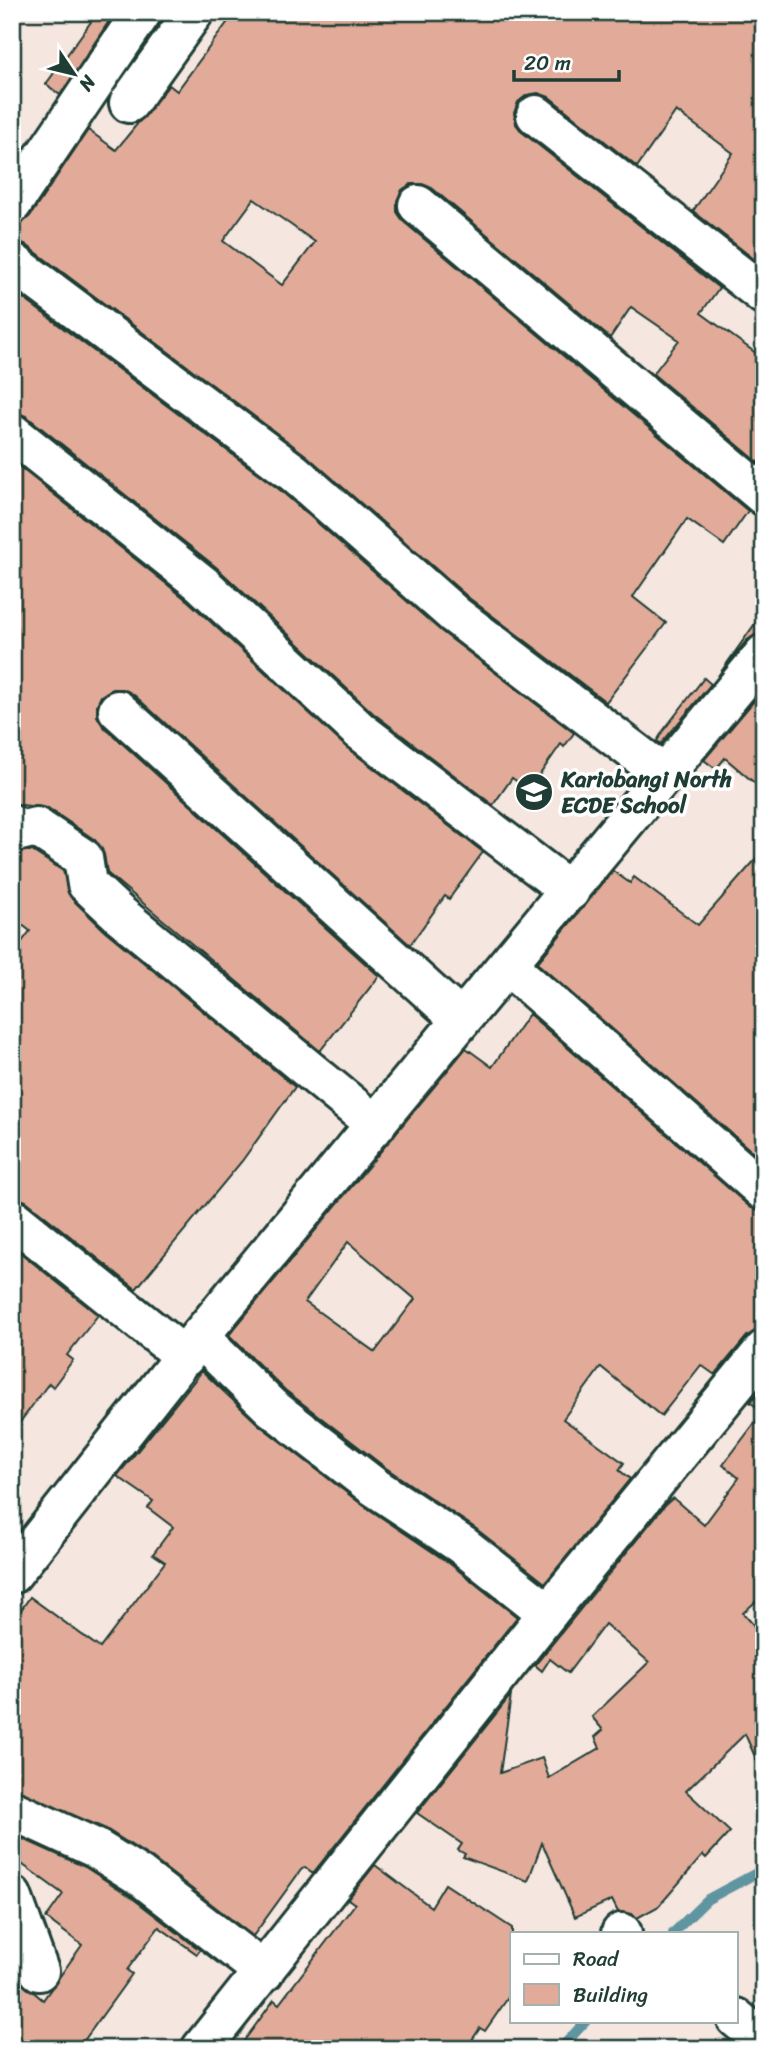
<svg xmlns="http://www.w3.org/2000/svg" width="776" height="2061" font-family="Sriracha,sans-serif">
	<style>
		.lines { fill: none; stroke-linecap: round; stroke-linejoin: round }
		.stream { stroke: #5f95a1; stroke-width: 10 }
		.building { fill: #e2ab99; stroke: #1f3d34; stroke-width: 2; fill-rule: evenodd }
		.minor-casing { stroke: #1f3d34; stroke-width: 44 }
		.minor { stroke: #fff; stroke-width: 38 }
		.labels { text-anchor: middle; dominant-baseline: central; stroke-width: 7; stroke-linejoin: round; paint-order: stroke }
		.poi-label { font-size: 23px; font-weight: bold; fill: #1f3d34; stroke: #fff; text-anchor: start }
	</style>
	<rect width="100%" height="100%" fill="#f6e6e0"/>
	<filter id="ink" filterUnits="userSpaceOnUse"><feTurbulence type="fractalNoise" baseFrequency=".0143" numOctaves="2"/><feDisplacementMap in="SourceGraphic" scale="14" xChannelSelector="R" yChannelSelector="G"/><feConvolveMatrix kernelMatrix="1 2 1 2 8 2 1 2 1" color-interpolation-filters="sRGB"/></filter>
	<g filter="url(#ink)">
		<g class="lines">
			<g class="stream">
				<path d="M 673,1933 L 708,1899 L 764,1869"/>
				<path d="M 560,2049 L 586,2021"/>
			</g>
		</g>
		<g class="building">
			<path d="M 98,12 L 115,12 L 60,95 L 46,84 Z"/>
			<path d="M 235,12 L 532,12 L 544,21 L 549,12 L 764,12 L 764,267 L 693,211 L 733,153 L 676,111 L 637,167 L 549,97 L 538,93 L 527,95 L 518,102 L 514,113 L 516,124 L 522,132 L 719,288 L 701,313 L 764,359 L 764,467 L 653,374 L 679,340 L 631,307 L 610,338 L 432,188 L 422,184 L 411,184 L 402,190 L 397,201 L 397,212 L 404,222 L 748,511 L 724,545 L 687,519 L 633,597 L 666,623 L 606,702 L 469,598 L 307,456 L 25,244 L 12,241 L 12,226 L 22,223 L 30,216 L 88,130 L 116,150 L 169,85 L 177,91 ZM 254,199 L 315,242 L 282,285 L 223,241 Z"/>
			<path d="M 12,290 L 280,490 L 441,631 L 574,733 L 564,747 L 561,744 L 529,790 L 512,778 L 493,805 L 373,713 L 216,567 L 26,416 L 12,412 Z"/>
			<path d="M 12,461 L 188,601 L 346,747 L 483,852 L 449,899 L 445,896 L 410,945 L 133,694 L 123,689 L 112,689 L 101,696 L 97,705 L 97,716 L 103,726 L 379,976 L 320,1051 L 107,873 L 104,854 L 95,840 L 48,808 L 12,804 Z"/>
			<path d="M 764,611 L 764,633 L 747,640 L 718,676 Z"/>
			<path d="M 704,678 L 711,684 L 661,744 L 657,741 L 663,731 Z"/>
			<path d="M 764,689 L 764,791 L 725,758 L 716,769 L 704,760 Z"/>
			<path d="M 764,850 L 764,1162 L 537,963 L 613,871 L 630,883 L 634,877 L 698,925 Z"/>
			<path d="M 12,851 L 32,851 L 63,871 L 72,899 L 104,930 L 295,1087 L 242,1161 L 136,1289 L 26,1201 L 12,1197 L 12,955 L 30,931 L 12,917 Z"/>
			<path d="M 529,1014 L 750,1207 L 764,1212 L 764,1329 L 747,1336 L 715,1375 L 701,1365 L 661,1416 L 601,1367 L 563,1419 L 624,1463 L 619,1470 L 630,1479 L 545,1583 L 475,1528 L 386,1468 L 285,1390 L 229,1335 L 466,1048 L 492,1067 ZM 348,1242 L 415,1299 L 375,1352 L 305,1302 Z"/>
			<path d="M 12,1246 L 98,1315 L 67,1355 L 73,1360 L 53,1387 L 49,1383 L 12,1433 Z"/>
			<path d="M 202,1371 L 258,1424 L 360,1503 L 449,1563 L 517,1617 L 313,1873 L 305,1867 L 301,1870 L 253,1936 L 153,1859 L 106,1829 L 12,1789 L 12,1623 L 30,1597 L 100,1648 L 165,1562 L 153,1554 L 173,1527 L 148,1508 L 153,1501 L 117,1476 Z"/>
			<path d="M 764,1385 L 764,1594 L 743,1613 L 764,1637 L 764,1777 L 745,1734 L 686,1791 L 730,1832 L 706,1858 L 703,1855 L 659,1906 L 637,1918 L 632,1914 L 618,1912 L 612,1900 L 575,1917 L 542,1843 L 528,1881 L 463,1857 L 465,1854 L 458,1850 L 462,1844 L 417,1813 L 511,1695 L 500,1773 L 542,1758 L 549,1778 L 600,1748 L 595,1737 L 603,1730 L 592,1717 L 649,1662 L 605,1624 L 568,1673 L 550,1659 L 542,1671 L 535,1665 L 665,1505 L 673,1498 L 704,1525 L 739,1478 L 723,1465 L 763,1412 L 750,1402 Z"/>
			<path d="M 12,1834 L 85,1867 L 127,1894 L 200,1950 L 197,1954 L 159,1927 L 127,1970 L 132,1974 L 78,2049 L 12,2049 L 12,1974 L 43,2000 L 82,1945 L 46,1918 L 63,1894 L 12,1857 Z"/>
			<path d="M 375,1865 L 431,1907 L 445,1884 L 512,1928 L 512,1992 L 485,2031 L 480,2028 L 466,2049 L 238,2049 L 274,2000 L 279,2004 L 355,1904 L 348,1899 Z"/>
		</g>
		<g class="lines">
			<defs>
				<g id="minor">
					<path d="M 129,103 L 194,12"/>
					<path d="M 536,115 L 764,295"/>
					<path d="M 12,204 L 142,12"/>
					<path d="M 418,205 L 764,496"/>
					<path d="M 12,262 L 294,473 L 455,615 L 665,775"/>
					<path d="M 12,433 L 202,584 L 359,730 L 570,891"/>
					<path d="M 118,710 L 461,1020"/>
					<path d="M 12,825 L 20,831 L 36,827 L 83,858 L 87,884 L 119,914 L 376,1125"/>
					<path d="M 508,966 L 764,1191"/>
					<path d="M 12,1218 L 185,1357"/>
					<path d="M 199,1337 L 271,1407 L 373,1486 L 462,1545 L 548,1613"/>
					<path d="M 12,1574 L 199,1337 L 764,654"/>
					<path d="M 12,1810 L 95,1848 L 140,1876 L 264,1972"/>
					<path d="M 12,1896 L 39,1971"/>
					<path d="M 621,1933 L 622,1933"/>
					<path d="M 736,2018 L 764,2041"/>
					<path d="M 201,2049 L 548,1613 L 764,1350"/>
				</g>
			</defs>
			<use href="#minor" class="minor-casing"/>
			<use href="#minor" class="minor"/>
		</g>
	</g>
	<defs>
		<symbol id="school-disc" viewBox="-11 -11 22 22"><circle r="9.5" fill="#1f3d34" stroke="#fff"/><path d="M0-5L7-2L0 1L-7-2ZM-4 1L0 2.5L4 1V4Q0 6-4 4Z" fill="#fff"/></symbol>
	</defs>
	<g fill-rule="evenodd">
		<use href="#school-disc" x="512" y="770" width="44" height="44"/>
	</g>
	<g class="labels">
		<g class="poi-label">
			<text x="561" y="779">Kariobangi North<tspan x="561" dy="26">ECDE School</tspan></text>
		</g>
	</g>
	<rect width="776" height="2061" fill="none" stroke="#fff" stroke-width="42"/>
	<rect x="21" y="21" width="734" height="2019" fill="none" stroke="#1f3d34" stroke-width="2.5" filter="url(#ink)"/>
	<rect x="510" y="1932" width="228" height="91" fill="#ffffff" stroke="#a5b1ae" stroke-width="2"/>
	<rect x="524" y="1954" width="35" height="10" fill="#ffffff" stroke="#a5b1ae" stroke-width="2"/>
	<text x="573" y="1966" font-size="21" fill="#1f3d34">Road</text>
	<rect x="524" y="1984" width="35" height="21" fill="#e2ab99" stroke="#a5b1ae" stroke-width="2"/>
	<text x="573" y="2002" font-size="21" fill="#1f3d34">Building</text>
	<g transform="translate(74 74) rotate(125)" stroke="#ffffff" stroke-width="5" paint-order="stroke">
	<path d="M0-5L12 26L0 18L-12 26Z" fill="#1f3d34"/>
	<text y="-10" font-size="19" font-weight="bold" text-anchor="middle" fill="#1f3d34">N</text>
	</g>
	<path d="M514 70v10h105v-10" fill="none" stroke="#1f3d34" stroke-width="3.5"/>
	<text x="524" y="70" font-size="21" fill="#1f3d34" stroke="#ffffff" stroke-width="5" paint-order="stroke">20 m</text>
</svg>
